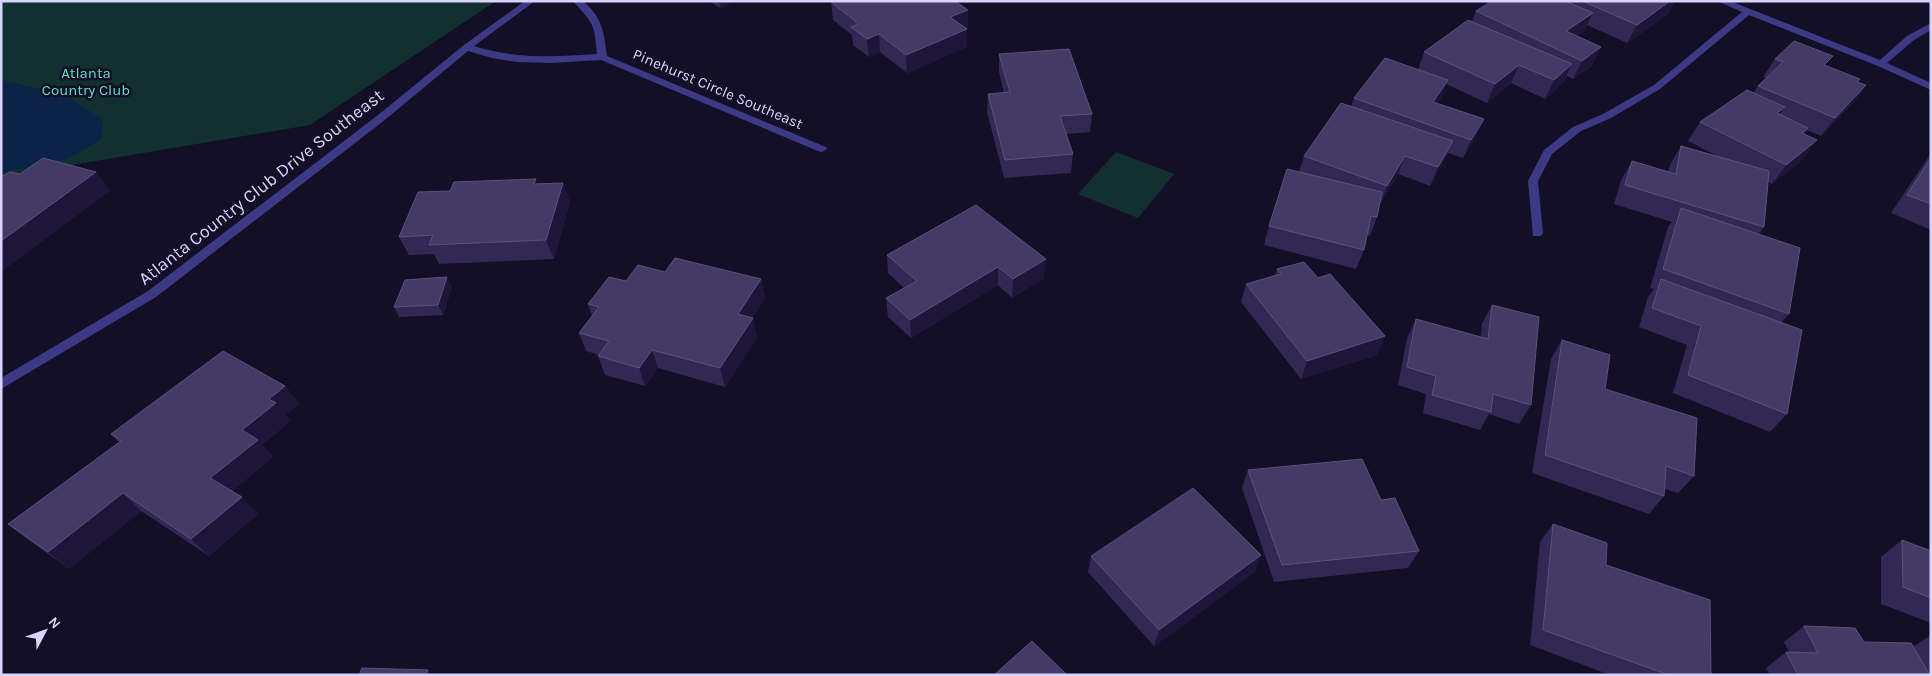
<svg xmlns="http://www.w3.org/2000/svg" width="1932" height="676" font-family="Karla,sans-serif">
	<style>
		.green { fill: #12302f }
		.water { fill: #0c2248 }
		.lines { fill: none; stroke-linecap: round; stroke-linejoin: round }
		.street { fill: #3d3a85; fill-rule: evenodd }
		.wall { fill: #312854 }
		.shaded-wall { fill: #1d163a }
		.building { fill: #433a66; stroke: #5a527e }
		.labels { text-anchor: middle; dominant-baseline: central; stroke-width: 5; stroke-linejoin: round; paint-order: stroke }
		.far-park-label { font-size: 15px; fill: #5fe0c0; stroke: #130f26 }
		.far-street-label { font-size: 15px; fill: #d9d4ff; stroke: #130f26 }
		.street-label { font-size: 18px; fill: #d9d4ff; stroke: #130f26 }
	</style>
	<rect width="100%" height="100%" fill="#130f26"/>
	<g class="green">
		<path d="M 1,1 L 496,1 L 310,125 L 1,177 Z"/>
		<path d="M 1116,152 L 1174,174 L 1138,218 L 1078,194 Z"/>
	</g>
	<path class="water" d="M 1,80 L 67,96 L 103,120 L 101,139 L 68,159 L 1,173 Z"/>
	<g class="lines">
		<g class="street">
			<path d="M 525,1 L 535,1 L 474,46 C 515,59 555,57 597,54 C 594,22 594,25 573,1 L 583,1 C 602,17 604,32 607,56 L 826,147 L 827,149 L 822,152 L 818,151 L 601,60 L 551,63 L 517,62 L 492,58 L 468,51 L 386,119 L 156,297 L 1,389 L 1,378 L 148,291 L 378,115 L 464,45 Z"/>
			<path d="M 1717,1 L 1730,1 L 1880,60 L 1907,36 L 1931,23 L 1931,30 L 1914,40 L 1887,63 L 1931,83 L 1931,90 L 1878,66 L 1749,15 L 1660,89 L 1611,118 L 1581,131 L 1552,154 L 1538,181 L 1543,233 L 1541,236 L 1533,236 L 1528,181 L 1544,150 L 1573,127 L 1603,114 L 1654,85 L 1742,12 Z"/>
		</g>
	</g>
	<g class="wall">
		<path d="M 709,1 L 734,1 L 720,8 Z"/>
		<path d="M 1492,1 L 1675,1 L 1668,14 L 1627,43 L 1587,25 L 1584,31 L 1577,36 L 1592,66 L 1573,79 L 1567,76 L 1563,83 L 1545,99 L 1511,83 L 1487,103 L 1446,84 L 1441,98 L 1437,103 L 1484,119 L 1475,138 L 1463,158 L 1448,153 L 1430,186 L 1398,174 L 1380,204 L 1377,217 L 1370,236 L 1367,235 L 1364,250 L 1356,269 L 1264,245 L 1269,226 L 1299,172 L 1304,156 L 1351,107 L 1354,98 L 1418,70 L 1424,52 L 1472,21 L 1476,11 Z"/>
		<path d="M 831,2 L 968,10 L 968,28 L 966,29 L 967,47 L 907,73 L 880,52 L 869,57 L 853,45 L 852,35 L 833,20 Z"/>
		<path d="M 999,54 L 1092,114 L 1090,132 L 1066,134 L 1073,154 L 1071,173 L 1004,178 L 987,112 L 988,94 L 1004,93 L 999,72 Z"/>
		<path d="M 1775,59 L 1826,66 L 1860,79 L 1857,82 L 1866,85 L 1852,104 L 1821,136 L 1807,130 L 1804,134 L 1803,159 L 1772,184 L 1768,182 L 1764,227 L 1759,234 L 1789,314 L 1782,322 L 1787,414 L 1770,432 L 1673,393 L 1687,345 L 1639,327 L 1648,297 L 1654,289 L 1650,288 L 1668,227 L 1672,222 L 1614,204 L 1621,180 L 1632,161 L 1668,172 L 1670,165 L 1681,146 L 1721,158 L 1688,141 L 1700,122 L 1753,93 L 1758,86 L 1766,78 L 1763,77 Z"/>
		<path d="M 1931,153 L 1931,230 L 1891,213 Z"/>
		<path d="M 538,184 L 570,201 L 554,259 L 439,264 L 434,254 L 409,255 L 399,237 L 450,191 Z"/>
		<path d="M 976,205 L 1044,278 L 1012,298 L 998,285 L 911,338 L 888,317 L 886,298 L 904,288 L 888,273 L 887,255 Z"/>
		<path d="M 1277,269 L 1318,278 L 1385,336 L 1377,355 L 1301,379 L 1241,302 L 1246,284 L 1275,275 Z"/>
		<path d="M 761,279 L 765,298 L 752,318 L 757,337 L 725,387 L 658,368 L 645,386 L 605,375 L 598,356 L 599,355 L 586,351 L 579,333 L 592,316 L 588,304 L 626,281 Z"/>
		<path d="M 452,287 L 443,315 L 399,317 L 394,307 Z"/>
		<path d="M 1492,305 L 1531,405 L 1519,424 L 1489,414 L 1480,430 L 1423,413 L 1426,394 L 1398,385 L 1407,338 L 1416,319 L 1481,337 L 1482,323 Z"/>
		<path d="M 1562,340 L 1605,389 L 1694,476 L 1678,493 L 1665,489 L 1664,496 L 1649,514 L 1532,473 L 1551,359 Z"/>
		<path d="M 285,386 L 299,404 L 285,415 L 290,421 L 262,445 L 273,457 L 232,491 L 258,514 L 209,556 L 141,511 L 69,569 L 30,541 L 8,524 L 119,442 L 111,434 Z"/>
		<path d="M 1248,470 L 1381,500 L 1419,551 L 1408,568 L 1274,582 L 1242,488 Z"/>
		<path d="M 1553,524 L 1606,565 L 1711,675 L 1610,675 L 1530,645 L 1540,542 Z"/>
		<path d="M 1902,540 L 1931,551 L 1931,623 L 1881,604 L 1881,557 Z"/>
		<path d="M 1091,556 L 1255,572 L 1154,646 L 1088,572 Z"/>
		<path d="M 1804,626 L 1864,642 L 1914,649 L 1914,646 L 1931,635 L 1931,675 L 1770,675 L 1766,668 L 1786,652 L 1789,652 L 1784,642 Z"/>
	</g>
	<g class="shaded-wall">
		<path d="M 719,1 L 734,1 L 720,8 Z"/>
		<path d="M 1670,1 L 1675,1 L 1668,14 L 1627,43 L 1637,25 Z"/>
		<path d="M 968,10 L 968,28 L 950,35 L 950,17 Z"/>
		<path d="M 1593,13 L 1584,31 L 1557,49 L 1566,31 Z"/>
		<path d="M 967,29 L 967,47 L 907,73 L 906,55 Z"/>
		<path d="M 879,34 L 880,52 L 869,57 L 867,39 Z"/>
		<path d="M 1601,47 L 1592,66 L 1573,79 L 1582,61 Z"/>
		<path d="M 1572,64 L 1563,83 L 1545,99 L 1554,80 Z"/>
		<path d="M 1519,65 L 1511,83 L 1487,103 L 1495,84 Z"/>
		<path d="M 1448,80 L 1441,98 L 1425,120 L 1433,102 Z"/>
		<path d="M 1866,85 L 1852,104 L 1821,136 L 1835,118 Z"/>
		<path d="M 1785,107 L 1772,126 L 1777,113 Z"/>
		<path d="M 1484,119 L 1475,138 L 1463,158 L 1471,140 Z"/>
		<path d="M 1817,140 L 1803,159 L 1772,184 L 1786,165 Z"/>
		<path d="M 1453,141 L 1445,159 L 1430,186 L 1438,167 Z"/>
		<path d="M 1405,156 L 1398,174 L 1380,204 L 1387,186 Z"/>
		<path d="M 96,172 L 110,191 L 1,272 L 1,241 Z"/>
		<path d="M 563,183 L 570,201 L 554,259 L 546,240 Z"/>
		<path d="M 1046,259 L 1044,278 L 1012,298 L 1013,279 Z"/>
		<path d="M 998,267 L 998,285 L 911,338 L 910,320 Z"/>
		<path d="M 447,277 L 452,287 L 443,315 L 438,305 Z"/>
		<path d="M 761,279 L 765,298 L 742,333 L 738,314 Z"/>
		<path d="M 753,318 L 757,337 L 725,387 L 720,368 Z"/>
		<path d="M 1385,336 L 1377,355 L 1301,379 L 1307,361 Z"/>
		<path d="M 652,350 L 658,368 L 645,386 L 639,368 Z"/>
		<path d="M 285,386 L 299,404 L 285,415 L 290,421 L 262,445 L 273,457 L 226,496 L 210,478 L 242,430 L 269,399 Z"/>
		<path d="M 123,493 L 141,511 L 69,569 L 48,552 Z"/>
		<path d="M 242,497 L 258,514 L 209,556 L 191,539 Z"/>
		<path d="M 1261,555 L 1255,572 L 1154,646 L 1159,630 Z"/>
		<path d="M 428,670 L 432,675 L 426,675 Z"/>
	</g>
	<g class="building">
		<path d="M 834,1 L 955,1 L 968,10 L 950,17 L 967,29 L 906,55 L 879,34 L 867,39 L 851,27 L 859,24 L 831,2 Z"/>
		<path d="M 1492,1 L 1565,1 L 1593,13 L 1566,31 L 1601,47 L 1582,61 L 1476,11 Z"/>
		<path d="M 1582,1 L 1670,1 L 1637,25 Z"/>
		<path d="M 1468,20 L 1572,64 L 1554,80 L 1519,65 L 1495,84 L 1424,52 Z"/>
		<path d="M 1794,41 L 1833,56 L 1824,65 L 1860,79 L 1857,82 L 1866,85 L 1835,118 L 1758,86 L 1783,62 L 1775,59 Z"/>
		<path d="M 1069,49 L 1092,114 L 1060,116 L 1073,154 L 1005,160 L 988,94 L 1010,92 L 999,54 Z"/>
		<path d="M 1385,58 L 1448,80 L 1433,102 L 1484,119 L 1471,140 L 1354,98 Z"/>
		<path d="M 1747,90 L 1785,107 L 1777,113 L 1808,128 L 1802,133 L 1817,140 L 1786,165 L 1700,122 Z"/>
		<path d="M 1341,103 L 1453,141 L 1438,167 L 1405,156 L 1387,186 L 1304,156 Z"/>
		<path d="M 1681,146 L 1769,171 L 1764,227 L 1625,185 L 1632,161 L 1676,174 Z"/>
		<path d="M 43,158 L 96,172 L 1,241 L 1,177 L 10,172 L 20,174 Z"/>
		<path d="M 1931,158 L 1931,204 L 1907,195 Z"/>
		<path d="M 1287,169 L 1382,192 L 1377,217 L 1371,216 L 1364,250 L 1269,226 Z"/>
		<path d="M 536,179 L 534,184 L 563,183 L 546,240 L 429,245 L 433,235 L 399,237 L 418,192 L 450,191 L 454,182 Z"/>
		<path d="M 976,205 L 1046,259 L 1013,279 L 998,267 L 910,320 L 886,298 L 917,281 L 887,255 Z"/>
		<path d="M 1681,208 L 1800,248 L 1789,314 L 1663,269 Z"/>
		<path d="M 675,258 L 761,279 L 738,314 L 753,318 L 720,368 L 652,350 L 639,368 L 598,356 L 609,341 L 579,333 L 599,307 L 588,304 L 609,277 L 626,281 L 638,265 L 665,272 Z"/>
		<path d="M 1304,262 L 1318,278 L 1330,274 L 1385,336 L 1307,361 L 1246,284 L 1281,274 L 1277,269 Z"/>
		<path d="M 447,277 L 438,305 L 394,307 L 405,280 Z"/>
		<path d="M 1661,279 L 1802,330 L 1787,414 L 1688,375 L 1701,326 L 1652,308 Z"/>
		<path d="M 1492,305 L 1539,317 L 1531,405 L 1493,394 L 1491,412 L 1432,395 L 1436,376 L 1407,367 L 1416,319 L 1488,339 Z"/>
		<path d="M 1562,340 L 1610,355 L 1605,389 L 1697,418 L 1694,476 L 1666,466 L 1664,496 L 1545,455 Z"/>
		<path d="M 223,351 L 285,386 L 269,399 L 276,403 L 242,430 L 258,440 L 210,478 L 242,497 L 191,539 L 123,493 L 48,552 L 8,524 L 121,441 L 111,434 Z"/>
		<path d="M 1362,459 L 1381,500 L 1395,498 L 1419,551 L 1282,565 L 1248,470 Z"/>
		<path d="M 1193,488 L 1261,555 L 1159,630 L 1091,556 Z"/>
		<path d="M 1553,524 L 1607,543 L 1606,565 L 1710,600 L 1711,675 L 1669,675 L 1543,630 Z"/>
		<path d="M 1902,540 L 1931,551 L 1931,598 L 1903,587 Z"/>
		<path d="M 1804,626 L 1855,628 L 1864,642 L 1911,643 L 1930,675 L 1798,675 L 1786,652 L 1818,653 Z"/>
		<path d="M 1032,641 L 1067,675 L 994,675 Z"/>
		<path d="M 362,668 L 428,670 L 426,675 L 359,675 Z"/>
	</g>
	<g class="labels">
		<g class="far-park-label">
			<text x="86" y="73">Atlanta<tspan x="86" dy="17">Country Club</tspan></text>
		</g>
		<g class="far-street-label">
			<text transform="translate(718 89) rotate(23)">Pinehurst Circle Southeast</text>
		</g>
		<g class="street-label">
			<text transform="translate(261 187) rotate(-38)">Atlanta Country Club Drive Southeast</text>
		</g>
	</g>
	<rect width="1932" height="676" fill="none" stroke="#d9d4ff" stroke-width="5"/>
	<g transform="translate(45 631) rotate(49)" stroke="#130f26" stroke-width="4" paint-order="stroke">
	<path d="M0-4L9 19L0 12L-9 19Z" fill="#d9d4ff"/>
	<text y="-8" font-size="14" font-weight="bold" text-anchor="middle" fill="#d9d4ff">N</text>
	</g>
</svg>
